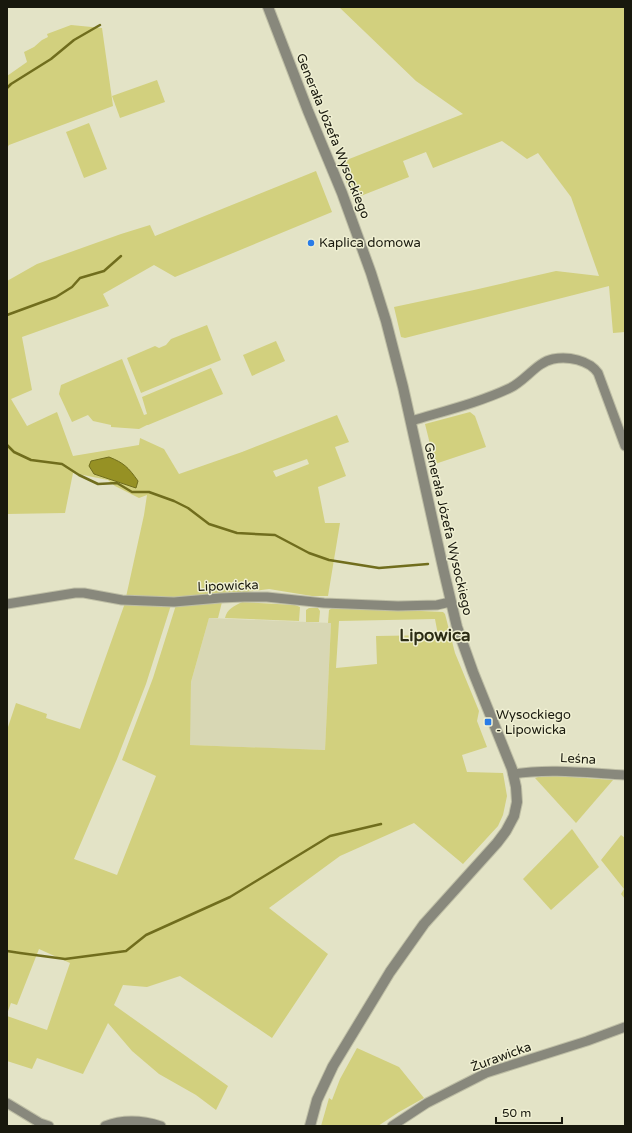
<svg xmlns="http://www.w3.org/2000/svg" width="632" height="1133" font-family="'Varela Round',sans-serif">
	<style>
		.built { fill: #d8d7b4 }
		.green { fill: #d2d07e; fill-rule: evenodd }
		.water { fill: #969124; stroke: #706d1d }
		.lines { fill: none; stroke-linecap: round; stroke-linejoin: round }
		.stream { stroke: #706d1d; stroke-width: 2.5 }
		.minor-casing { stroke: #bebea5; stroke-width: 11 }
		.tertiary-casing { stroke: #bebea5; stroke-width: 12 }
		.minor { stroke: #88887c; stroke-width: 9 }
		.tertiary { stroke: #88887c; stroke-width: 10 }
		.poi-dot { fill: #297ce7; stroke: #f0f0d3; stroke-width: 1.5 }
		.labels { text-anchor: middle; dominant-baseline: central; stroke-width: 3; stroke-linejoin: round; paint-order: stroke }
		.street-label { font-size: 13px; fill: #18180d; stroke: #f0f0d3 }
		.poi-label { font-size: 13px; fill: #18180d; stroke: #f0f0d3; text-anchor: start }
		.district-label { font-size: 17px; font-weight: bold; fill: #2c2c14; stroke: #f0f0d3 }
	</style>
	<rect width="100%" height="100%" fill="#e3e3c6"/>
	<path class="built" d="M 209,618 L 331,623 L 325,750 L 189,745 L 191,682 Z"/>
	<g class="green">
		<path d="M 339,7 L 625,7 L 625,332 L 613,333 L 609,286 L 405,338 L 401,337 L 394,307 L 474,290 L 556,271 L 599,276 L 571,197 L 538,153 L 527,159 L 502,141 L 433,168 L 426,152 L 403,161 L 409,177 L 353,199 L 339,163 L 463,114 L 416,81 Z"/>
		<path d="M 71,25 L 102,28 L 113,106 L 9,145 L 7,148 L 7,76 L 27,62 L 24,52 L 34,47 L 42,40 L 48,37 L 47,34 Z"/>
		<path d="M 157,80 L 165,102 L 120,118 L 112,96 Z"/>
		<path d="M 89,123 L 107,169 L 84,178 L 66,132 Z"/>
		<path d="M 316,171 L 332,212 L 175,277 L 154,265 L 103,294 L 109,306 L 22,337 L 32,390 L 11,399 L 27,426 L 57,412 L 73,456 L 139,445 L 140,438 L 164,449 L 179,474 L 242,452 L 337,415 L 349,442 L 335,447 L 346,476 L 318,487 L 325,523 L 340,523 L 328,596 L 312,596 L 269,589 L 218,596 L 174,598 L 126,597 L 144,515 L 147,495 L 139,498 L 115,486 L 108,480 L 73,473 L 65,513 L 7,514 L 7,281 L 37,264 L 121,234 L 150,225 L 155,236 ZM 307,459 L 309,464 L 276,477 L 273,471 Z"/>
		<path d="M 207,325 L 221,360 L 141,393 L 127,358 L 155,346 L 159,348 L 166,345 L 171,339 Z"/>
		<path d="M 276,341 L 285,361 L 252,376 L 243,355 Z"/>
		<path d="M 122,359 L 144,415 L 147,414 L 142,397 L 211,368 L 223,394 L 148,425 L 147,425 L 139,429 L 111,427 L 111,425 L 93,421 L 88,415 L 72,422 L 59,394 L 61,385 Z"/>
		<path d="M 470,412 L 475,416 L 486,447 L 435,464 L 425,424 Z"/>
		<path d="M 222,602 L 218,618 L 209,618 L 191,682 L 190,745 L 325,750 L 331,623 L 328,623 L 329,610 L 334,607 L 443,612 L 445,614 L 455,653 L 479,711 L 477,721 L 487,747 L 462,755 L 467,772 L 503,773 L 507,796 L 503,815 L 498,826 L 463,864 L 414,823 L 340,856 L 269,908 L 328,954 L 272,1038 L 180,976 L 147,987 L 123,985 L 114,1005 L 228,1086 L 216,1110 L 196,1095 L 159,1074 L 132,1051 L 108,1023 L 83,1074 L 37,1058 L 32,1069 L 7,1061 L 7,1016 L 47,1030 L 70,963 L 39,949 L 17,1005 L 11,1003 L 7,1014 L 7,730 L 16,703 L 47,714 L 46,718 L 80,729 L 125,603 L 171,605 L 146,684 L 117,759 L 74,859 L 117,875 L 156,776 L 122,760 L 153,678 L 176,605 ZM 435,619 L 438,635 L 376,636 L 377,664 L 336,668 L 339,621 Z"/>
		<path d="M 242,602 L 295,605 L 300,607 L 299,621 L 225,618 C 227,609 234,606 242,602 Z"/>
		<path d="M 309,608 L 318,608 L 320,611 L 319,622 L 306,622 L 306,610 Z"/>
		<path d="M 544,775 L 613,780 L 576,823 L 535,778 Z"/>
		<path d="M 572,829 L 599,867 L 551,910 L 523,879 Z"/>
		<path d="M 621,835 L 625,838 L 625,899 L 621,894 L 624,889 L 601,860 Z"/>
		<path d="M 357,1048 L 399,1067 L 424,1098 L 399,1112 L 378,1126 L 321,1126 L 329,1098 L 332,1100 L 340,1079 Z"/>
	</g>
	<path class="water" d="M 109,457 C 124,463 128,467 138,481 L 136,488 L 94,474 L 89,466 L 91,461 Z"/>
	<g class="lines">
		<g class="stream">
			<path d="M 7,88 L 11,84 L 51,59 L 74,40 L 100,25"/>
			<path d="M 7,315 L 56,297 L 72,287 L 80,278 L 104,271 L 121,256"/>
			<path d="M 7,445 L 14,452 L 31,460 L 62,464 L 79,475 L 98,484 L 117,483 L 132,492 L 149,492 L 174,501 L 188,508 L 209,524 L 237,533 L 275,535 L 309,553 L 329,560 L 379,568 L 428,564"/>
			<path d="M 451,559 L 454,558"/>
			<path d="M 7,951 L 20,953 L 65,959 L 126,951 L 146,935 L 230,897 L 330,836 L 381,824"/>
		</g>
		<defs>
			<g id="minor">
				<path d="M 411,421 C 444,411 478,403 510,388 C 525,381 537,362 553,359 C 568,356 589,360 598,373 L 625,446"/>
				<path d="M 7,604 L 75,593 L 84,593 L 122,600 L 174,602 L 220,598 L 244,597 L 267,597 L 324,603 L 398,606 L 437,605 L 450,602"/>
				<path d="M 513,774 C 550,768 588,773 625,775"/>
				<path d="M 7,1103 L 40,1123 L 49,1126"/>
				<path d="M 105,1126 C 123,1119 142,1120 161,1126"/>
				<path d="M 392,1126 L 427,1103 L 486,1073 L 587,1041 L 625,1027"/>
			</g>
			<path id="tertiary" d="M 268,7 L 308,111 L 342,193 L 371,273 L 386,321 L 403,387 L 444,572 L 457,627 L 473,672 L 512,769 L 516,787 L 517,802 L 514,816 L 506,831 L 497,843 L 424,924 L 390,972 L 333,1066 L 317,1100 L 310,1126"/>
		</defs>
		<use href="#minor" class="minor-casing"/>
		<use href="#tertiary" class="tertiary-casing"/>
		<use href="#minor" class="minor"/>
		<use href="#tertiary" class="tertiary"/>
	</g>
	<g class="poi-dot">
		<circle cx="311" cy="243" r="4"/>
		<rect x="484" y="718" width="8" height="8" rx="2"/>
	</g>
	<g class="labels">
		<g class="street-label">
			<text transform="translate(333 136) rotate(68)">Generała Józefa Wysockiego</text>
			<text transform="translate(448 529) rotate(77)">Generała Józefa Wysockiego</text>
			<text transform="translate(228 586) rotate(-2)">Lipowicka</text>
			<text transform="translate(578 759) rotate(3)">Leśna</text>
			<text transform="translate(501 1057) rotate(-20)">Żurawicka</text>
		</g>
		<g class="poi-label">
			<text x="319" y="243">Kaplica domowa</text>
			<text x="496" y="715">Wysockiego<tspan x="496" dy="15">- Lipowicka</tspan></text>
		</g>
		<g class="district-label">
			<text x="435" y="635">Lipowica</text>
		</g>
	</g>
	<rect width="632" height="1133" fill="none" stroke="#18180d" stroke-width="16"/>
	<path d="M496 1117v6h66v-6" fill="none" stroke="#18180d" stroke-width="2"/>
	<text x="502" y="1117" font-size="12" fill="#18180d" stroke="#f0f0d3" stroke-width="3" paint-order="stroke">50 m</text>
</svg>
